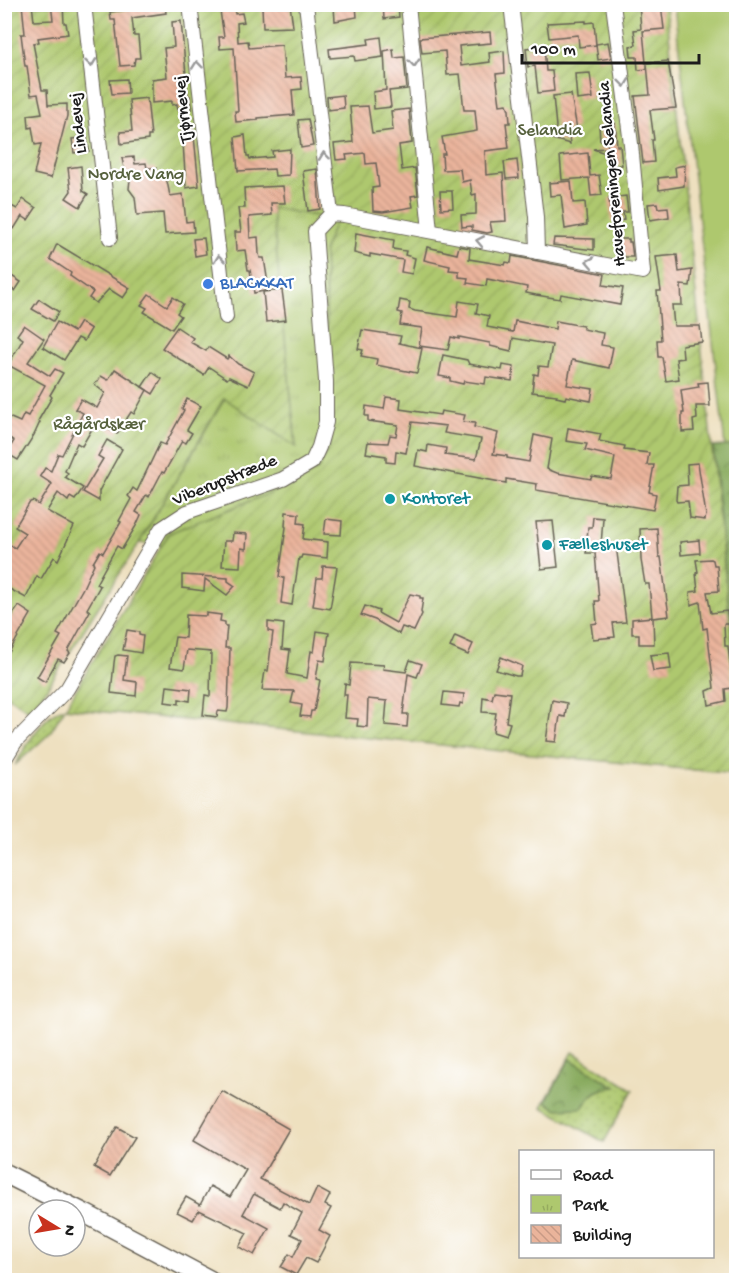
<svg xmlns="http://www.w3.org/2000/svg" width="741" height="1285" font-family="'Gochi Hand',sans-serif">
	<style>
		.grass { fill: url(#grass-dots); stroke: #657245; stroke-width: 1.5 }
		.forest { fill: url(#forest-crowns); stroke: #53643e; stroke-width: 1.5 }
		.park { fill: url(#park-tufts); stroke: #657245; stroke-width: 1.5 }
		.garden { fill: url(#garden-furrows); stroke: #657245; stroke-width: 1.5 }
		.pitch { fill: #aec86e; stroke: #657245; stroke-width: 1.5 }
		.building { fill: url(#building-back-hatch) }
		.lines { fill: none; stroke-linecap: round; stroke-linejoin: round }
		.street-casing { stroke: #666155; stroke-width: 16 }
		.secondary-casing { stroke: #666155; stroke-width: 21 }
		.street { stroke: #fff; stroke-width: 14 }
		.secondary { stroke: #fff; stroke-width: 18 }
		.oneway { stroke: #999 }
		.shop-dot { fill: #3f7fe0; stroke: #fff; stroke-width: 2 }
		.culture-dot { fill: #0f9aa8; stroke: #fff; stroke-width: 2 }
		.labels { text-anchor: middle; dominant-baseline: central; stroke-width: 4.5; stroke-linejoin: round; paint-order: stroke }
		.street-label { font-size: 18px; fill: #1c1c1c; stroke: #fff }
		.park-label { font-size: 18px; fill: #56613d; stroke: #fff }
		.shop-label { font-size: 18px; fill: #366cbe; stroke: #fff; text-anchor: start }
		.culture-label { font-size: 18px; fill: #0d838f; stroke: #fff; text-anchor: start }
	</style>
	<defs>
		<pattern id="grass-dots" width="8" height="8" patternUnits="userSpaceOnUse" patternTransform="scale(1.5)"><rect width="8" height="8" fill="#aec86e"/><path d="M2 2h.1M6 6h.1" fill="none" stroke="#95ab5f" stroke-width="1.8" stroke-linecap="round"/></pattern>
		<pattern id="forest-crowns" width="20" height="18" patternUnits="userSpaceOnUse" patternTransform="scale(1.5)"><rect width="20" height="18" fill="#8aac61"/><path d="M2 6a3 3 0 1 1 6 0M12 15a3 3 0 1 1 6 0" fill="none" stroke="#708b4f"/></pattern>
		<pattern id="park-tufts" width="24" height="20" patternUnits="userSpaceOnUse" patternTransform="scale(1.5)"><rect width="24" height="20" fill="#aec86e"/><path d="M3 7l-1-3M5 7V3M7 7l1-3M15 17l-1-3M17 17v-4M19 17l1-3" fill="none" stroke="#95ab5f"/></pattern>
		<pattern id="garden-furrows" width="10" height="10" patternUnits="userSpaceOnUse" patternTransform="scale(1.5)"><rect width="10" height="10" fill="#aec86e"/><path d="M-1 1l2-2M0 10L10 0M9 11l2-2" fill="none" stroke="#95ab5f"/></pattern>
		<pattern id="building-back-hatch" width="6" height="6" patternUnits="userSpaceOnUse" patternTransform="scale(1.5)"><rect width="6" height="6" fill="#eab49b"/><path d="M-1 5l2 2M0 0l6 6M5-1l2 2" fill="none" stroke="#c89a85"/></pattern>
	</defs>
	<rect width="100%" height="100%" fill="#fff"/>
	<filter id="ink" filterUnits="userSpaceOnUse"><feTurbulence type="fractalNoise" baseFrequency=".0167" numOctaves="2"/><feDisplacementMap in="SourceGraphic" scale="12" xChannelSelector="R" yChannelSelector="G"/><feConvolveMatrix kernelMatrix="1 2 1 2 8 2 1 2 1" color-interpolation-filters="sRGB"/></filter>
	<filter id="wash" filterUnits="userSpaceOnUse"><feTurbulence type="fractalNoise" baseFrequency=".008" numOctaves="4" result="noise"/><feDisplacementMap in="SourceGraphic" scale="24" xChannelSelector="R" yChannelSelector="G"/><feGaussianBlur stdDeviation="1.35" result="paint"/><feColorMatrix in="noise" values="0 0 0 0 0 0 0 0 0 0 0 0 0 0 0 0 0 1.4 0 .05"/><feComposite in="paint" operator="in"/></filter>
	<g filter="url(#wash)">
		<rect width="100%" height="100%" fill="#eee0bf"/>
		<g class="grass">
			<path d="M 65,708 L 49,734 L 15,765 C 24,749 46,710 65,708 Z"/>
			<path d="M 573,1052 L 633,1090 L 604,1142 L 542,1107 Z"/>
		</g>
		<g class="forest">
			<path d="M 736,445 L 736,682 L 713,447 Z"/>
			<path d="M 570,1059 L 616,1087 C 597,1089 593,1092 582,1108 L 556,1109 L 546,1101 Z"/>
		</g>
		<path class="park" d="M 271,207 L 337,220 L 324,250 L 331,440 L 736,774 L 568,757 L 208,549 L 139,543 L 225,398 L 296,447 Z"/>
		<path class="garden" d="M 5,5 L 666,5 L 736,681 L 736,774 L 65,708 L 169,533 L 298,482 L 318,470 L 331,441 L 324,250 L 336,220 L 272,208 L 296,447 L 224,398 L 139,543 L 32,712 L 5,695 Z"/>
		<path class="pitch" d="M 674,5 L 736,5 L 736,445 L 725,446 Z"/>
		<g id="blocks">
			<g class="building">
				<path d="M 22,4 L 32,4 L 34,21 L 53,20 L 51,4 L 63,4 L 64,23 L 66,23 L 68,34 L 38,38 L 39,42 L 33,43 L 42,90 L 47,90 L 48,105 L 67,104 L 67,116 L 51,178 L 34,174 L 41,144 L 35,145 L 32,127 L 29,128 L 28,115 L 42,113 L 38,94 L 31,95 L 27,66 L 25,66 L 21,34 L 25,34 Z"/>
				<path d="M 153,4 L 165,4 L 166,13 L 132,18 L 134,36 L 138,36 L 140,58 L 135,58 L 134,65 L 120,66 L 115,20 L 111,20 L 110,12 L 154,7 Z"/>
				<path d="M 266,4 L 290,4 L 293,27 L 263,28 L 262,7 L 266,7 Z"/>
				<path d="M 383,4 L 398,4 L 399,17 L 384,19 Z"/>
				<path d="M 639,4 L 661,4 L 664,29 L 643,31 L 646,63 L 668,61 L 676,108 L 650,110 L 654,140 L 652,140 L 654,162 L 643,163 L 635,96 L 650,95 L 647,64 L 647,69 L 638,70 L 637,57 L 631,57 L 630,46 L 636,45 L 634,30 L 641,29 Z"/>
				<path d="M 356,5 L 357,17 L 335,21 L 334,7 Z"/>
				<path d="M 234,6 L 235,14 L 242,13 L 244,22 L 237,23 L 238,42 L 248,41 L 249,48 L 282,45 L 285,78 L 301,77 L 302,89 L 292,90 L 294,115 L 258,118 L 258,120 L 236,122 L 235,111 L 238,111 L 234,48 L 220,49 L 219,37 L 224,37 L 220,11 Z"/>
				<path d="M 181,21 L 188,96 L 190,96 L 191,109 L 178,110 L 177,104 L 172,105 L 172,101 L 152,103 L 152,79 L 167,77 L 164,48 L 174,47 L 172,22 Z"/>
				<path d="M 586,21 L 586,23 L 594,22 L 596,45 L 579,47 L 578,35 L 549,38 L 547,23 Z"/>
				<path d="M 490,32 L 491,43 L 459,46 L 461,66 L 490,62 L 489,53 L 504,51 L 505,73 L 496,74 L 500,105 L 507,104 L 509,110 L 510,123 L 506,123 L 509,148 L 485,151 L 486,175 L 503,173 L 506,221 L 490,222 L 492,232 L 487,233 L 472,230 L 472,226 L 462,227 L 461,215 L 476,214 L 476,194 L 472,195 L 470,180 L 462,182 L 460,169 L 443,170 L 442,154 L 445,154 L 442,137 L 477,131 L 475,110 L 464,110 L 460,74 L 447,75 L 445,51 L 422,53 L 420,38 Z"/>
				<path d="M 381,37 L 383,57 L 355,61 L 354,56 L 330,58 L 329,49 L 369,44 L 368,39 Z"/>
				<path d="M 608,42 L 611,58 L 598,60 L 596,44 Z"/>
				<path d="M 544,46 L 546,71 L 552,71 L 554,91 L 538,93 L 535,66 L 528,67 L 526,48 Z"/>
				<path d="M 393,49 L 394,58 L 404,57 L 407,89 L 389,91 L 391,107 L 374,109 L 373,92 L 386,90 L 384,51 Z"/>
				<path d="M 590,73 L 593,98 L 577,100 L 575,74 Z"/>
				<path d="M 127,79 L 128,93 L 112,94 L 110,80 Z"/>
				<path d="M 571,94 L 577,129 L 568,130 L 570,144 L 552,139 L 552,131 L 555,130 L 556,127 L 553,96 Z"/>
				<path d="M 343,95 L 344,108 L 328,110 L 327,97 Z"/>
				<path d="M 147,98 L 151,136 L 148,136 L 148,140 L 121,144 L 120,132 L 132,131 L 129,100 Z"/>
				<path d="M 368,106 L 372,133 L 393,130 L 391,111 L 409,109 L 412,143 L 399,145 L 402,170 L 415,168 L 418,195 L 411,196 L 413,207 L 383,212 L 373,211 L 372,188 L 379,187 L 376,163 L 366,164 L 365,153 L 346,155 L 347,159 L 336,160 L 334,144 L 353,142 L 350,107 Z"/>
				<path d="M 308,119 L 313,146 L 301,148 L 298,120 Z"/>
				<path d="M 615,123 L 617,146 L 620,146 L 622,165 L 610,166 L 609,154 L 593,149 L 608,148 L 607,140 L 600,140 L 599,125 Z"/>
				<path d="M 193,126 L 199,186 L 186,188 L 182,128 Z"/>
				<path d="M 245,135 L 247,156 L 249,156 L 250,159 L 273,157 L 272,151 L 290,149 L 289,175 L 275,176 L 274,169 L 238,171 L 235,137 Z"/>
				<path d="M 87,137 L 89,151 L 74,153 L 72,139 Z"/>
				<path d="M 588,153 L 590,176 L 599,175 L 602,195 L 591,196 L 589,178 L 562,180 L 560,156 Z"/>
				<path d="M 134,157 L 135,164 L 146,163 L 147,168 L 156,168 L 156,177 L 166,176 L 170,196 L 183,194 L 186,222 L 193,221 L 194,232 L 165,234 L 163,213 L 137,215 L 135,197 L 129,189 L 130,179 L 126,179 L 122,158 Z"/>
				<path d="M 517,160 L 519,178 L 506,179 L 504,162 Z"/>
				<path d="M 685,165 L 684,186 L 659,190 L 658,178 L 676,176 L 675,167 Z"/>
				<path d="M 81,166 L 83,191 L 88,194 L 80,207 L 66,198 L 71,191 L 68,168 Z"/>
				<path d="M 317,169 L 320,209 L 308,211 L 303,171 Z"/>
				<path d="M 571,181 L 573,203 L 585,202 L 587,225 L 565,229 L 561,195 L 550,196 L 549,183 Z"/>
				<path d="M 283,186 L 285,203 L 271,203 L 272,215 L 249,217 L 250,238 L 258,237 L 259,254 L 260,258 L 264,258 L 269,290 L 254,293 L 250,270 L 248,270 L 245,250 L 236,251 L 235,232 L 241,232 L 238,208 L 245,208 L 244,188 Z"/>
				<path d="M 440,191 L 452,191 L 453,208 L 441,209 Z"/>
				<path d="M 626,196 L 628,212 L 623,212 L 624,220 L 611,222 L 609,198 Z"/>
				<path d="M 23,199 L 36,208 L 28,220 L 22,216 L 14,229 L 4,223 L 4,202 L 17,209 Z"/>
				<path d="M 657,203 L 658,208 L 668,207 L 669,217 L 650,220 L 648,204 Z"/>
				<path d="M 356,233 L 394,240 L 393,249 L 406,251 L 405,255 L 415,258 L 412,274 L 401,272 L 403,260 L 370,254 L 370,257 L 354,253 Z"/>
				<path d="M 204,238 L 206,254 L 195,256 L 193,239 Z"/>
				<path d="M 554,238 L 594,239 L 594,250 L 553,245 Z"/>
				<path d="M 619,239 L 629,239 L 629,242 L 631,242 L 633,257 L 619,257 Z"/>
				<path d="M 57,244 L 130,288 L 123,298 L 109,289 L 96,303 L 89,298 L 93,292 L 70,276 L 71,273 L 50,259 Z"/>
				<path d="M 459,246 L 470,248 L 469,259 L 505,265 L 506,262 L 511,263 L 512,256 L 605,274 L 603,285 L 623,288 L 620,305 L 561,294 L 560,299 L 536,295 L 526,293 L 527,287 L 487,279 L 486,286 L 467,283 L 468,278 L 459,277 L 459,271 L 449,270 L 450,266 L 424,260 L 427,247 L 457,254 Z"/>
				<path d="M 677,255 L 679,272 L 692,270 L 690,286 L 681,285 L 682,305 L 672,305 L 674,326 L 700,326 L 702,342 L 682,345 L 683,358 L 676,359 L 679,379 L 666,381 L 662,357 L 658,357 L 657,340 L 661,340 L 657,291 L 661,291 L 656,257 Z"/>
				<path d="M 4,271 L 21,282 L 15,291 L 4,284 Z"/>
				<path d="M 282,290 L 286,320 L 266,322 L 263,292 Z"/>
				<path d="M 149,294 L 167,306 L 173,297 L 183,304 L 177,313 L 181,316 L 172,329 L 144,312 L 147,308 L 141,305 Z"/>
				<path d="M 39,299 L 59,312 L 53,321 L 32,309 Z"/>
				<path d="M 400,300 L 410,302 L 409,309 L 415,311 L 457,317 L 459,301 L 478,304 L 476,313 L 489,316 L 487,327 L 513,332 L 515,321 L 555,329 L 556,321 L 583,326 L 583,329 L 603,333 L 601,345 L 613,347 L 609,368 L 572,360 L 567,385 L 593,389 L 591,401 L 566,396 L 565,399 L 556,397 L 557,395 L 532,392 L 534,374 L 538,375 L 539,366 L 548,367 L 552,345 L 513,338 L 511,351 L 490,346 L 490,343 L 459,337 L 459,339 L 451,337 L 448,350 L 419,346 L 422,328 L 400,325 L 402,313 L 398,312 Z"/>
				<path d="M 57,322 L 74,332 L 80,322 L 91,329 L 84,341 L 78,338 L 64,360 L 43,347 Z"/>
				<path d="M 24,325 L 44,339 L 28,362 L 50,376 L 55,369 L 63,373 L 50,395 L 52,397 L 38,421 L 40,422 L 34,435 L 18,460 L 6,453 L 14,441 L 4,434 L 4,415 L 20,422 L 24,414 L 28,416 L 45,385 L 8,365 L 23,339 L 17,335 Z"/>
				<path d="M 177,327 L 193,338 L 190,342 L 206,351 L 208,347 L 227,359 L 229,356 L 238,364 L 254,372 L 248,386 L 229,377 L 227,379 L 209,367 L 204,375 L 162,348 Z"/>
				<path d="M 362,330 L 401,336 L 399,343 L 422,348 L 417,373 L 376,365 L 377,359 L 361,356 L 363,350 L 358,349 Z"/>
				<path d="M 443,355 L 467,360 L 469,364 L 502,370 L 503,365 L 514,367 L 512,381 L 486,377 L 485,384 L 464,381 L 463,384 L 450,381 L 450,378 L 439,376 Z"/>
				<path d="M 115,369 L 147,390 L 134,414 L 131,412 L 117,434 L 96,422 L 82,446 L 77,443 L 65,471 L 68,473 L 65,477 L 83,488 L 75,500 L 70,497 L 68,501 L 58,493 L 47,511 L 74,526 L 58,560 L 54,557 L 41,579 L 37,576 L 26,598 L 4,586 L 4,551 L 9,544 L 15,548 L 25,533 L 15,527 L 30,502 L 33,501 L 39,505 L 52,484 L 40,476 L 45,468 L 51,471 L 58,454 L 62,455 L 83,413 L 75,409 L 81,399 L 97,408 L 105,393 L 95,385 L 101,376 L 108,380 Z"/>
				<path d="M 152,372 L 162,379 L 153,394 L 142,387 Z"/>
				<path d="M 708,382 L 710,406 L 696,406 L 697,419 L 693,420 L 694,431 L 682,432 L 682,413 L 684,413 L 681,390 L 699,387 L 698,383 Z"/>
				<path d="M 386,397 L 401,399 L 400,409 L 440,415 L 441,411 L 465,415 L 463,422 L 475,423 L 474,427 L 498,433 L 493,454 L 507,456 L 507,458 L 529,462 L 534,435 L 552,439 L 547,469 L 557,473 L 591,479 L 592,476 L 611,479 L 615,457 L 585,450 L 587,444 L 566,441 L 568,428 L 601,434 L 599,441 L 625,446 L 624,450 L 649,453 L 647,465 L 654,465 L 649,492 L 656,494 L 653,510 L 536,490 L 537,484 L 506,479 L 506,483 L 415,466 L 418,450 L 427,452 L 428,445 L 446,448 L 445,455 L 476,459 L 481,439 L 444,433 L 446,426 L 412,422 L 406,453 L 396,451 L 395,463 L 386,462 L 386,456 L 366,453 L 368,442 L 388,443 L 390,435 L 396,436 L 398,425 L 368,421 L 368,416 L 365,416 L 366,406 L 384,409 Z"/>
				<path d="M 187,399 L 201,406 L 187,430 L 192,433 L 186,443 L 182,441 L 164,473 L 162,472 L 149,497 L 146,495 L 136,512 L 141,515 L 136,526 L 122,549 L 117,546 L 96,584 L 100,586 L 87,609 L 90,611 L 68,651 L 70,653 L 64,662 L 58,659 L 45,682 L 37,677 L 61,636 L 57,634 L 83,588 L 94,564 L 93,563 L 100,551 L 103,553 L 121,522 L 119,521 L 131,499 L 128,496 L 133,488 L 137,491 L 160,443 L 165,445 L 184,410 L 182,409 Z"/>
				<path d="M 107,440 L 122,449 L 99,491 L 99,501 L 83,492 L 103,459 L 98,456 Z"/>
				<path d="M 698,463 L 706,515 L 705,520 L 690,518 L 688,501 L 677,502 L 676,500 L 677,486 L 688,485 L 687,464 Z"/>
				<path d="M 286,512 L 299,514 L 298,523 L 305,524 L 303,539 L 328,542 L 327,558 L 302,555 L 301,558 L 299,558 L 292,605 L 281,603 L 284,578 L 279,577 L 286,527 L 285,526 Z"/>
				<path d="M 593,517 L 603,518 L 601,546 L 616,545 L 626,622 L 613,623 L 615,637 L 593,639 L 591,624 L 597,623 L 595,601 L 599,601 L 595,553 L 586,553 L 588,527 L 592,527 Z"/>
				<path d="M 326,519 L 342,521 L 341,535 L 324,534 Z"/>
				<path d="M 553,521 L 558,567 L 541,569 L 536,522 Z"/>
				<path d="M 657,528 L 659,557 L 661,557 L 669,616 L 653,618 L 654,644 L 639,644 L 639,634 L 632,634 L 632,619 L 652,617 L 649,584 L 645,584 L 641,560 L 640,529 Z"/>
				<path d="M 233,533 L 247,534 L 246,549 L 241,548 L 240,567 L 222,566 L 224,541 L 232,541 Z"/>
				<path d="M 699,540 L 700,553 L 681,555 L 680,542 Z"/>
				<path d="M 711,559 L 713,560 L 714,565 L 717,565 L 719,591 L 707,592 L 711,613 L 727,611 L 729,624 L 724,624 L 725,646 L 728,646 L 733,688 L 725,689 L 726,701 L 709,705 L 707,691 L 714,688 L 707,628 L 703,629 L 700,602 L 691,605 L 690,592 L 698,591 L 696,573 L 698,572 L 696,560 Z"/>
				<path d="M 323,566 L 337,567 L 330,609 L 313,606 L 317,578 L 322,578 Z"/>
				<path d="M 182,575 L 228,578 L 228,581 L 235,586 L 227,595 L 205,579 L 204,591 L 182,588 Z"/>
				<path d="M 410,594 L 420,596 L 420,598 L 423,598 L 421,612 L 422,614 L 414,631 L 402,627 L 399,634 L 375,620 L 361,615 L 365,606 L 379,611 L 378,613 L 396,623 Z"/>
				<path d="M 19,606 L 31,614 L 4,661 L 4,635 L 10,625 L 7,622 Z"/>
				<path d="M 206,613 L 221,615 L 220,621 L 225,622 L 225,626 L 227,626 L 225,648 L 230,648 L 228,708 L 227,712 L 218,711 L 217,717 L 203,715 L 205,695 L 210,696 L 211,652 L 187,650 L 184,669 L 170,667 L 175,637 L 185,638 L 186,615 L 206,616 Z"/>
				<path d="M 268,622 L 284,624 L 282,649 L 290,650 L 287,674 L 307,678 L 311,651 L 314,652 L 317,631 L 329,633 L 325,661 L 319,660 L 316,679 L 320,680 L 314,711 L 311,711 L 310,717 L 300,716 L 302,705 L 291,703 L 294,691 L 262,690 L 265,671 L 268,671 L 273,632 L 268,631 Z"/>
				<path d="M 127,630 L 139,632 L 139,635 L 143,636 L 141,653 L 123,650 Z"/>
				<path d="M 455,636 L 473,644 L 468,655 L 450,647 Z"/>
				<path d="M 669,653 L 671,669 L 653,671 L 650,655 Z"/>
				<path d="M 118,655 L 127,656 L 124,680 L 137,682 L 136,696 L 111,693 L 114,663 L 115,656 Z"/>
				<path d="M 501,657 L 522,666 L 520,676 L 516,676 L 496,670 Z"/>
				<path d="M 410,660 L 422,664 L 417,677 L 408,674 L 403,714 L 408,714 L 407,727 L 385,725 L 387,701 L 368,699 L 367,727 L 357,726 L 358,719 L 345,718 L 347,695 L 344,695 L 345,684 L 349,685 L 351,663 L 384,665 L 383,669 L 406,672 Z"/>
				<path d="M 167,686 L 191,689 L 190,701 L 179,699 L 179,704 L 165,702 Z"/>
				<path d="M 494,691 L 510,693 L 506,722 L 510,723 L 506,736 L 493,732 L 496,713 L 482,712 L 483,697 L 492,699 Z"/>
				<path d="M 444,692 L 464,694 L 463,704 L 460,703 L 459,707 L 442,705 Z"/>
				<path d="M 552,700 L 567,703 L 565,717 L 560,716 L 556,742 L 546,741 Z"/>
				<path d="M 222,1091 L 289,1129 L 260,1179 L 309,1205 L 317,1188 L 330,1195 L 325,1205 L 331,1208 L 319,1230 L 330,1236 L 316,1263 L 306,1258 L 296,1275 L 281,1267 L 289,1254 L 293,1257 L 302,1239 L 291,1234 L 302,1213 L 283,1202 L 280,1208 L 254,1194 L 243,1214 L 269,1228 L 254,1255 L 239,1247 L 247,1233 L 199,1210 L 193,1220 L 177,1212 L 186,1197 L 200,1205 L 210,1186 L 230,1197 L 246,1170 L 194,1140 Z"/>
				<path d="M 117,1127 L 135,1137 L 110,1176 L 94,1167 Z"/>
			</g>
		</g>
	</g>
	<g filter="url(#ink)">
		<use href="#blocks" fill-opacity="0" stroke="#666155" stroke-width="1.5"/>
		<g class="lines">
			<defs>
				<g id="street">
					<path d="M 84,4 L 110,238"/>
					<path d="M 190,4 L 226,317"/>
					<path d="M 306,4 L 331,214"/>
					<path d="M 408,4 L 430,231"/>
					<path d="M 511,4 L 536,217 L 537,252"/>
					<path d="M 4,760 L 15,742 L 67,689 L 161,529 L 187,512 L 283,479 L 312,462 L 319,447 L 326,422 L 326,381 L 315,231 L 331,214 L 344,215 L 643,272 L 631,144 L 613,4"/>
				</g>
				<path id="secondary" d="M 4,1173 L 86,1214 L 210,1280"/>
			</defs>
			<use href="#street" class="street-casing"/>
			<use href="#secondary" class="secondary-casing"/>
			<use href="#street" class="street"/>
			<use href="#secondary" class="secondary"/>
		</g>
		<defs><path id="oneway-chevron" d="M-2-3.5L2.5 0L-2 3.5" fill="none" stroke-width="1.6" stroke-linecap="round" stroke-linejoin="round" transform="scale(1.5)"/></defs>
		<g class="oneway">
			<use href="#oneway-chevron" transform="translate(91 63) rotate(83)"/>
			<use href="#oneway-chevron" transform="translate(414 63) rotate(85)"/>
			<use href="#oneway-chevron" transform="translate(197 65) rotate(-96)"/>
			<use href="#oneway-chevron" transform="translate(624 83) rotate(83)"/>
			<use href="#oneway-chevron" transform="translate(324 156) rotate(-97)"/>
			<use href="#oneway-chevron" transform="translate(480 241) rotate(-169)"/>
			<use href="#oneway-chevron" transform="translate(219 259) rotate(-96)"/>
			<use href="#oneway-chevron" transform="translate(590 262) rotate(-169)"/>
		</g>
	</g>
	<circle class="shop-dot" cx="208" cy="284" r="6"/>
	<g class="culture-dot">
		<circle cx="390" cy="499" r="6"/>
		<circle cx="547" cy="545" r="6"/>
	</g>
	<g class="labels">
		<g class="street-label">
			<text transform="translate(184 109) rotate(-96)">Tjørnevej</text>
			<text transform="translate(79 123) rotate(-96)">Lindevej</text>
			<text transform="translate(613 174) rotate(-95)">Haveforeningen Selandia</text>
			<text transform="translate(225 481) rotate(-22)">Viberupstræde</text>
		</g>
		<g class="park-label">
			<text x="550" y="131">Selandia</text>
			<text x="136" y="175">Nordre Vang</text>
			<text x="99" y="425">Rågårdskær</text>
		</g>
		<g class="shop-label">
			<text x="220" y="284">BLACKKAT</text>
		</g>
		<g class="culture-label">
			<text x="402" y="499">Kontoret</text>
			<text x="559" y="545">Fælleshuset</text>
		</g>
	</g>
	<rect width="741" height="1285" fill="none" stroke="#fff" stroke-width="24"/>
	<rect x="519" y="1150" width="195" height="108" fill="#ffffff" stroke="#a4a4a4" stroke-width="1.5"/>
	<rect x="531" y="1170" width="30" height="9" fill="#ffffff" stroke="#a4a4a4" stroke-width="1.5"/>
	<text x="573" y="1180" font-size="18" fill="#1c1c1c">Road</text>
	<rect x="531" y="1195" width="30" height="18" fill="url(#park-tufts)" stroke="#a4a4a4" stroke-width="1.5"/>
	<text x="573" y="1210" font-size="18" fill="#1c1c1c">Park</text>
	<rect x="531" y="1225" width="30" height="18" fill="url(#building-back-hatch)" stroke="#a4a4a4" stroke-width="1.5"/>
	<text x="573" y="1240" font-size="18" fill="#1c1c1c">Building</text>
	<g transform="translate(57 1228) rotate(101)"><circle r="28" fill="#ffffff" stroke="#a4a4a4" stroke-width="1.5"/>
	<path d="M0-4.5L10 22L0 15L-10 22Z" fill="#c8321e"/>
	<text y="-9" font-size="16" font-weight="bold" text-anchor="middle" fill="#1c1c1c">N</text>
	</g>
	<path d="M522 54v9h177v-9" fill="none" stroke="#1c1c1c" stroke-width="3"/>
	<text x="531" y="54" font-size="18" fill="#1c1c1c" stroke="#ffffff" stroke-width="4.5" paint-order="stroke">100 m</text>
</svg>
